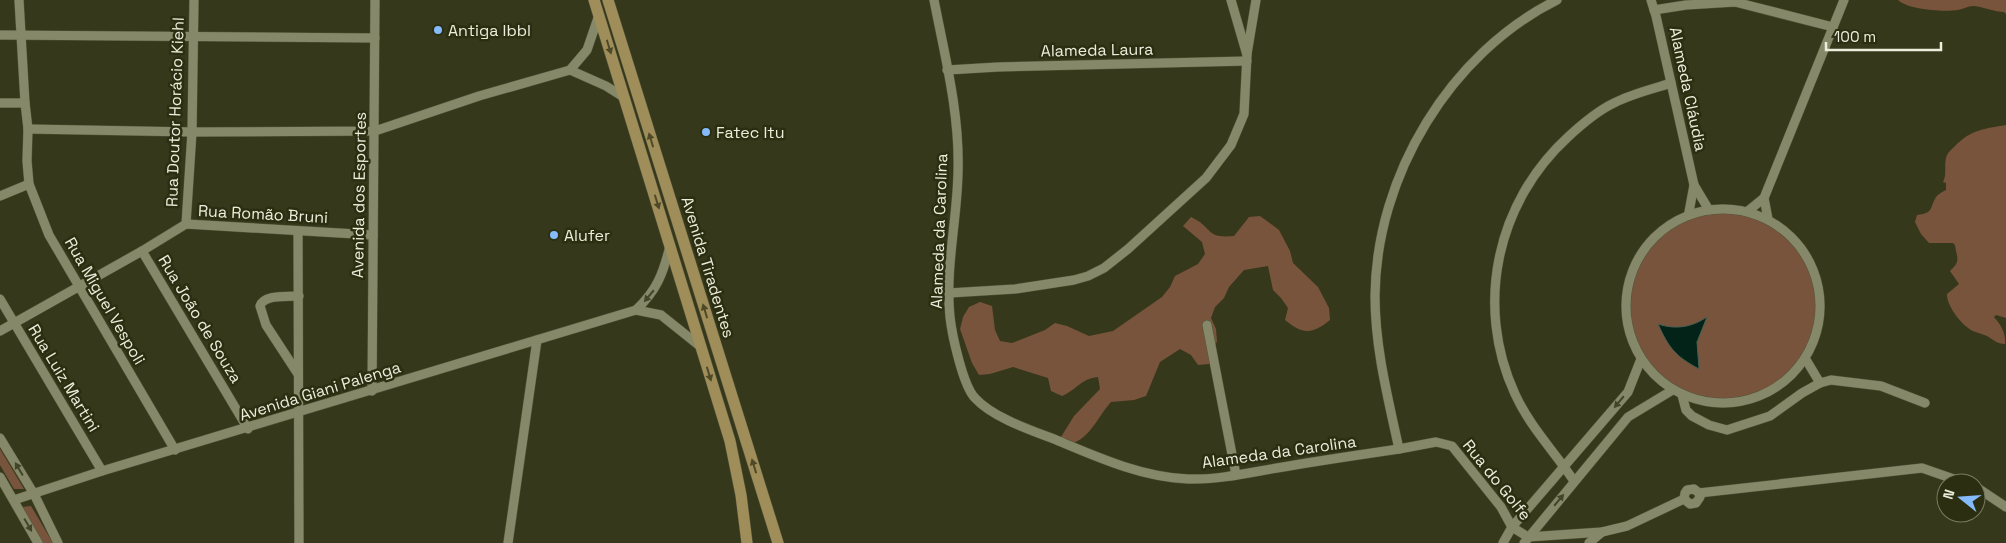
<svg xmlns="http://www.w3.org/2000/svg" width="2006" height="543" font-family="'Space Grotesk',sans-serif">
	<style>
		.green { fill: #78543c }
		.water { fill: #032218; stroke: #495f53 }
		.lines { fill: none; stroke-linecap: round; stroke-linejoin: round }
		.minor-casing { stroke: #54553b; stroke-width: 10 }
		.major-casing { stroke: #54553b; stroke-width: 12 }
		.minor { stroke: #868969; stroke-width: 9 }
		.major { stroke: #9f8d5a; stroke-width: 11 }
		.oneway { fill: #4e4a27 }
		.oneway2 { fill: #424527 }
		.poi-dot { fill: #85bbfb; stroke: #2c2e11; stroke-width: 2 }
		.labels { text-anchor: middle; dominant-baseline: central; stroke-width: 5; stroke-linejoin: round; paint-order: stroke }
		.poi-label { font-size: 16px; fill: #eceedc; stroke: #2c2e11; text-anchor: start }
		.street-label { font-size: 16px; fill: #eceedc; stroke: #2c2e11 }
	</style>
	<rect width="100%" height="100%" fill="#36381b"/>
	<g class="green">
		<path d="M 1898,0 L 2006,0 L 2006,14 L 2004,12 C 1993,12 1982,6 1973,6 C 1968,6 1963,9 1958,10 C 1943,12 1909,10 1898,0 Z"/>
		<path d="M 2006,125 L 2006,318 L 1996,315 L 1994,317 C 2001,325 2006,333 2005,344 C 1997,344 1994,340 1987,336 C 1983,334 1977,333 1973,331 C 1962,326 1946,305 1947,294 L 1959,284 L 1950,271 C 1961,261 1957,259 1955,245 L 1953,243 L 1929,243 L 1921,234 L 1915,222 L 1917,215 C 1934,213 1929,209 1936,197 C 1938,194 1942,192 1946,190 L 1946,183 L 1943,182 C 1947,174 1944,167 1946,158 C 1947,153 1952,149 1955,146 C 1972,129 1984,129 2006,125 Z"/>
		<circle cx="1724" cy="305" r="94"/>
		<path d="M 1260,216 L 1279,230 L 1290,251 L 1293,263 L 1318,287 L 1329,308 L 1330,320 C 1313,334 1303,335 1285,320 L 1288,308 L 1281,298 L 1273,290 L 1268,266 L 1244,270 L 1229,287 L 1224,298 L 1215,307 L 1211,318 L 1216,329 L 1217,341 L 1209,364 L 1198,365 L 1191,355 L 1180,349 L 1160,362 L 1146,396 L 1134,400 L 1111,402 C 1096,419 1092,436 1070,445 L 1061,437 L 1074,416 L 1100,389 L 1098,377 C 1080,379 1078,389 1062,396 L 1051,391 L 1048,378 L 1013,367 L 990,374 L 979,375 L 972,363 L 960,329 L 963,317 L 969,307 L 980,302 L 992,306 L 995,330 L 1000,341 L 1012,343 L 1045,330 L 1055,323 L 1067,326 L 1089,336 L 1113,331 L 1162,297 L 1170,287 L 1175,276 L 1198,264 L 1205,254 L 1202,242 L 1183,226 L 1191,217 C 1213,227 1205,239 1234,236 L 1249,217 Z"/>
		<path d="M 0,449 L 24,489 L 14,489 L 0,465 Z"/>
		<path d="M 31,506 L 53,543 L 43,543 L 22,507 Z"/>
	</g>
	<path class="water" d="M 1707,317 L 1697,342 L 1699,369 C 1675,356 1669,348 1658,324 C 1676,330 1692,327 1707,317 Z"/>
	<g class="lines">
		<defs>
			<g id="minor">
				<path d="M 19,0 L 25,103 L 28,129 L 27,161 L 29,184 L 49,235 L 175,450"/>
				<path d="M 934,0 C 945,57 960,114 958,173 C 957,221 945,269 950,317 C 952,335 963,386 975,398 C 992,417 1030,430 1054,439 C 1097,457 1141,477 1188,479 C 1217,480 1248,473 1277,468 C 1317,461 1358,455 1399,449 C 1388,398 1375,348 1375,296 C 1376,176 1450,53 1557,0"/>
				<path d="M 1651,0 L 1656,16 L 1694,185 L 1709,210"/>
				<path d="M 1654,10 L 1686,5 L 1735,2 L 1833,27"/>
				<path d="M 0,35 L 375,38"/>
				<path d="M 1247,54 L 1256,0"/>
				<path d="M 570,70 L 606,86 L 625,98"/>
				<path d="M 947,70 L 998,67 L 1247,61"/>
				<path d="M 0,103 L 25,103"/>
				<path d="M 28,129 L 192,132 L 375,131 L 479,96 L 570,70 L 587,50 L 599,15"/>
				<path d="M 0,196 L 29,184"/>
				<path d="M 1764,198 L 1768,219"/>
				<circle cx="1723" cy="306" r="97"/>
				<path d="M 1748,211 L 1764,198 L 1844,0"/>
				<path d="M 1689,212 L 1694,185"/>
				<path d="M 186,224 L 192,132 L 194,0"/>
				<path d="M 298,231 L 299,543"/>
				<path d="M 142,251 L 248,429"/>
				<path d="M 949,293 L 1015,289 L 1074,280 L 1088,276 L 1104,268 L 1128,249 L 1206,178 L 1231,145 L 1244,114 L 1247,55 L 1231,0"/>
				<path d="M 0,299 L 102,471"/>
				<path d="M 636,310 C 657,290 663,274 670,246"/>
				<path d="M 1207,325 L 1236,475"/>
				<path d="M 0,331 L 142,251 L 186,224 L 373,235"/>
				<path d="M 1805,358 L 1820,383"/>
				<path d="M 298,374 L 266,325 L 260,306 C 264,294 287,297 299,296"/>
				<path d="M 372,391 L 375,0"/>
				<path d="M 1682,395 L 1686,410 L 1692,416 L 1709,425 L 1727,430 L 1770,416 L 1802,393 L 1820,383 L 1831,380 L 1881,386 L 1925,403"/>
				<path d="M 0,438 L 34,494 L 58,543"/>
				<path d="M 1399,449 L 1436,442 L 1452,446 L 1501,507 L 1512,527 L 1528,537 L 1602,532 L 1627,526 L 1684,499"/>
				<path d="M 0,477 L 38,543"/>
				<path d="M 1574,481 C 1554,451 1530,427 1515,394 C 1474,305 1497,202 1568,137 C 1582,124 1597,111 1614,103 C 1631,94 1653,89 1671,83"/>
				<path d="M 1976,487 L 2006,507"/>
				<path d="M 1684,499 L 1685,493 L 1687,490 L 1694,489 L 1699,493 L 1922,468 L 1965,483"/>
				<path d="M 1684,499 L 1690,504 L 1696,503 L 1700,497 L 1699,493"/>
				<path d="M 14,500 L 102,471 L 636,310 L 661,315 L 701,347"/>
				<path d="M 508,543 L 537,340"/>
				<path d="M 1503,543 L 1512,527 L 1628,392 L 1641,359"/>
				<path d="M 1524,543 L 1628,417 L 1671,391"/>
				<path d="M 1589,543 L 1602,532"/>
			</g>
			<g id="major">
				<path d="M 594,0 L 730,441 L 741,495 L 747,543"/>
				<path d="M 608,0 L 778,543"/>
			</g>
		</defs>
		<use href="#minor" class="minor-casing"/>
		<use href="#major" class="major-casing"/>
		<use href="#minor" class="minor"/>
		<use href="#major" class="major"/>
	</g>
	<defs><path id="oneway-solid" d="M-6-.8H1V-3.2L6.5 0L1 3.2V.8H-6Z" transform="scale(1.25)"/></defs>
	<g class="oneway">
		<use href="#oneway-solid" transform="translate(609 47) rotate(73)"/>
		<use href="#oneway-solid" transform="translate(651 140) rotate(-107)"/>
		<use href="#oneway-solid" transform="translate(657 202) rotate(73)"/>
		<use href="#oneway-solid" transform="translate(705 311) rotate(-107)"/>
		<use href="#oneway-solid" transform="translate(709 374) rotate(73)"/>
		<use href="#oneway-solid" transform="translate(754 466) rotate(-107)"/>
	</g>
	<g class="oneway2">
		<use href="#oneway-solid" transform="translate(649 296) rotate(130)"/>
		<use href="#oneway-solid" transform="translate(1619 402) rotate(130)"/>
		<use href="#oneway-solid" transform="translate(19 469) rotate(-121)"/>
		<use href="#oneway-solid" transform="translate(1559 500) rotate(-50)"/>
		<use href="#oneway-solid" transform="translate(28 525) rotate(60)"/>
	</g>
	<g class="poi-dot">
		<circle cx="438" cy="30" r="5"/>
		<circle cx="706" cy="132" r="5"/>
		<circle cx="554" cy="235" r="5"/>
	</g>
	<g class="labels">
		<g class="poi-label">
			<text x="448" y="30">Antiga Ibbl</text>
			<text x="716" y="132">Fatec Itu</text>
			<text x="564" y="235">Alufer</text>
		</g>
		<g class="street-label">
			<text transform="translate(1097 50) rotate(-1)">Alameda Laura</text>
			<text transform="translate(1688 89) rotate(78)">Alameda Cláudia</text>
			<text transform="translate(175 112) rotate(-88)">Rua Doutor Horácio Kiehl</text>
			<text transform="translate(359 195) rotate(-89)">Avenida dos Esportes</text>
			<text transform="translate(263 214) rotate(3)">Rua Romão Bruni</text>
			<text transform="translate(939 231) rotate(-88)">Alameda da Carolina</text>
			<text transform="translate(708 267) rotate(73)">Avenida Tiradentes</text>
			<text transform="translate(105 301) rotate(60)">Rua Miguel Vespoli</text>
			<text transform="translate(200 319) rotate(59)">Rua João de Souza</text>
			<text transform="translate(64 378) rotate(59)">Rua Luiz Martini</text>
			<text transform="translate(320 391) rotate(-17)">Avenida Giani Palenga</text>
			<text transform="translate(1279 452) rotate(-8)">Alameda da Carolina</text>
			<text transform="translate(1497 480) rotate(51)">Rua do Golfe</text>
		</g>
	</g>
	<g transform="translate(1961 498) rotate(287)"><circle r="24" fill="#2c2e11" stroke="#797b62"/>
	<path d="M0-4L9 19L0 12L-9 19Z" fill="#85bbfb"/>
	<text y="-8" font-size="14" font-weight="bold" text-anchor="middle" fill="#eceedc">N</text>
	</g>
	<path d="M1826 42v8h115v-8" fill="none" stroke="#eceedc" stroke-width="2.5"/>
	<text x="1834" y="42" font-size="15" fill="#eceedc" stroke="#2c2e11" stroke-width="4" paint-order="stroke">100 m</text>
</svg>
